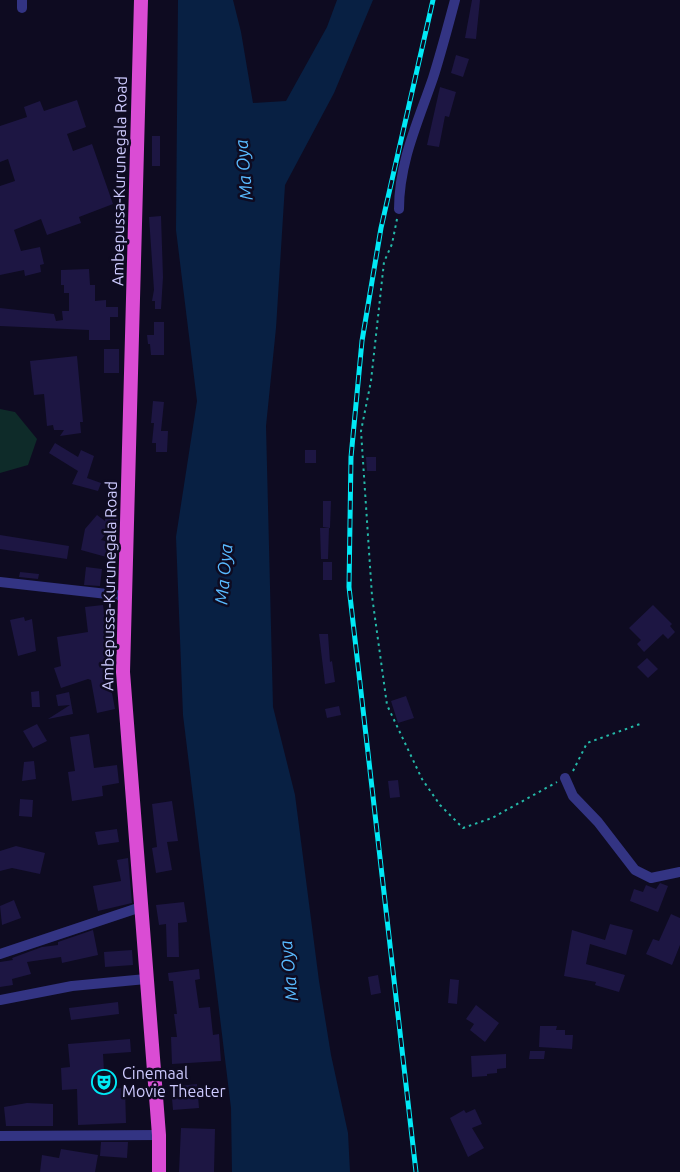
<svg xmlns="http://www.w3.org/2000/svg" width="680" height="1172" font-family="Ubuntu,sans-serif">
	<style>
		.green { fill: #0e2b29 }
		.water { fill: #082043 }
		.building { fill: #1d1643 }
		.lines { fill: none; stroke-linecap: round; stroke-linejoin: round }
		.path { stroke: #25b9a9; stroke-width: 2; stroke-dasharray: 2.5 4; stroke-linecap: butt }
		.minor { stroke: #333483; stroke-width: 10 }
		.trunk { stroke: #da4cd4; stroke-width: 14 }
		.rail-casing { stroke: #00e9f6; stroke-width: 5 }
		.rail { stroke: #0e0b21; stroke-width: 3; stroke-dasharray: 9; stroke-linecap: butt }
		.labels { text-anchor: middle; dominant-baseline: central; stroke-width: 5; stroke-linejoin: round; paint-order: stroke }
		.street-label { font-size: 16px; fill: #cecbff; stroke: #0e0b21 }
		.poi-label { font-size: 16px; fill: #cecbff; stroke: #0e0b21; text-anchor: start }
		.water-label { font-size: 18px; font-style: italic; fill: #59baff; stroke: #0e0b21 }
	</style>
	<rect width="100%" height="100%" fill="#0e0b21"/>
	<path class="green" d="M 0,409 L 15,412 L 37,439 L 28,465 L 0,473 Z"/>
	<path class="water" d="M 178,0 L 233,0 L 241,32 L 253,103 L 286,101 L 327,27 L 337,0 L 373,0 L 334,93 L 285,185 L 276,328 L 266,426 L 273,707 L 295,795 L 319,981 L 331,1055 L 348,1133 L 350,1172 L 232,1172 L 231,1108 L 183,715 L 176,537 L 197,401 L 176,230 Z"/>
	<g class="building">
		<path d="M 472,0 L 480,0 L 476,39 L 465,38 Z"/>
		<path d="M 456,55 L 469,59 L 463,77 L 451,73 Z"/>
		<path d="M 440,87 L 456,92 L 449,117 L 445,116 L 439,147 L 427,145 Z"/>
		<path d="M 77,100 L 86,127 L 67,134 L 73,151 L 92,144 L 113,204 L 79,217 L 81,223 L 47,235 L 41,219 L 14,230 L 21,251 L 40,247 L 44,264 L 40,265 L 41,272 L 25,276 L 24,270 L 0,275 L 0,186 L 15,181 L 8,159 L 0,162 L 0,126 L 27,117 L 24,107 L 40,101 L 44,111 Z"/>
		<rect x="152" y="136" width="8" height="30"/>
		<path d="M 161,216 L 163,277 L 161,309 L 155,309 L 155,301 L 152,301 L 154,290 L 149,217 Z"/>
		<path d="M 89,269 L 90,285 L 95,285 L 95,301 L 106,300 L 106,307 L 118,307 L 118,317 L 110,317 L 110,340 L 89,340 L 89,330 L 0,326 L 0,308 L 54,314 L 56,321 L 63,320 L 62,311 L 69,311 L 69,293 L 64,293 L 64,285 L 61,285 L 61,270 Z"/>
		<path d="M 154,322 L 164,322 L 164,355 L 151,355 L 150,344 L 148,344 L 147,335 L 154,335 Z"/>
		<rect x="104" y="349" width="15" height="24"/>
		<path d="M 77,356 L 83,422 L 80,422 L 81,433 L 60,436 L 64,430 L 54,430 L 53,425 L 47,426 L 44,394 L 34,395 L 30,361 Z"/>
		<path d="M 153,401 L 164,402 L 161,431 L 168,431 L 167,452 L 156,452 L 156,443 L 152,443 L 154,423 L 151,423 Z"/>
		<path d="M 55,443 L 78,457 L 81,450 L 94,456 L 87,478 L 101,483 L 98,491 L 72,484 L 78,471 L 49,453 Z"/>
		<rect x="305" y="450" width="11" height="13"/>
		<path d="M 366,457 L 376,457 L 376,471 L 367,471 Z"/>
		<path d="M 323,501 L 331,501 L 330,528 L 323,527 Z"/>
		<path d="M 106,510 L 118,513 L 117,523 L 114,523 L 101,540 L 109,542 L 108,547 L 113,549 L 110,558 L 81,550 L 85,529 L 97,515 L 105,521 Z"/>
		<path d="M 320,528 L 329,528 L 328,559 L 321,559 Z"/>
		<path d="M 0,535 L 69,546 L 67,559 L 0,549 Z"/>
		<rect x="323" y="562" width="9" height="18"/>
		<path d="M 86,567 L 102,569 L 100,586 L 84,585 Z"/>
		<path d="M 20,572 L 39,574 L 38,579 L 19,577 Z"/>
		<path d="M 103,605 L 113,677 L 109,677 L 115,709 L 97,713 L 91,680 L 88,679 L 61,688 L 54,668 L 61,666 L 57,637 L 88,632 L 85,607 Z"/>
		<path d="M 653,605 L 672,624 L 670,626 L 675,632 L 668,639 L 663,634 L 644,652 L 637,644 L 641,640 L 629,628 Z"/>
		<path d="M 24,617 L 25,621 L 32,619 L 36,651 L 18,656 L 10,620 Z"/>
		<path d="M 319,634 L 328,634 L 330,662 L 332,661 L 335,682 L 325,684 Z"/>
		<path d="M 647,658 L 658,669 L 648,678 L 637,667 Z"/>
		<path d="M 39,691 L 40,707 L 32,707 L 31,692 Z"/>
		<path d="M 69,692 L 73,714 L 48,719 L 70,705 L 58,706 L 56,695 Z"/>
		<path d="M 406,696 L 414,718 L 398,723 L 391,701 Z"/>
		<path d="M 339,706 L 341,715 L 327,718 L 325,709 Z"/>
		<path d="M 37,724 L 47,741 L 33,748 L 23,731 Z"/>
		<path d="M 89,734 L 94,768 L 117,765 L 119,783 L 102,786 L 103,796 L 72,801 L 68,772 L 75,771 L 70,737 Z"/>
		<path d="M 34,761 L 36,779 L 22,781 L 24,762 Z"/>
		<path d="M 398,780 L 400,797 L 390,798 L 388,781 Z"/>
		<path d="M 20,799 L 33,800 L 32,817 L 19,816 Z"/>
		<path d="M 172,801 L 178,841 L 167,842 L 172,870 L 156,873 L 152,848 L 157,847 L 152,804 Z"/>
		<path d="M 117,829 L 119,842 L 98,845 L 95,832 Z"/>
		<path d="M 16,846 L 45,853 L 40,874 L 12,868 L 0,871 L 0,851 Z"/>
		<path d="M 128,858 L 132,903 L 98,911 L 93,886 L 121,881 L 117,860 Z"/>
		<path d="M 660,883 L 668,886 L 658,912 L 630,901 L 634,889 L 643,892 L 646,885 L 656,889 Z"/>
		<path d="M 14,900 L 21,918 L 2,925 L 0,906 Z"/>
		<path d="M 184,902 L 187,922 L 178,923 L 179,957 L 167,957 L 166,924 L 159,925 L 156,905 Z"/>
		<path d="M 671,914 L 680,918 L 680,945 L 672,965 L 646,954 L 653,939 L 659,941 Z"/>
		<path d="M 610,924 L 633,930 L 626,955 L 590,944 L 586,964 L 625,975 L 619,992 L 595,985 L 596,982 L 564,976 L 572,930 L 605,940 Z"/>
		<path d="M 93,930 L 98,955 L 62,963 L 61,957 L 27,962 L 31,974 L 12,979 L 13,985 L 0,987 L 0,962 L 13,960 L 12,958 L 42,947 L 58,945 L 58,942 Z"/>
		<path d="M 132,950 L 133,965 L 105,967 L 104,952 Z"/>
		<path d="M 199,969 L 200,979 L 195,980 L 199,1008 L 210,1007 L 213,1035 L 219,1034 L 221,1061 L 172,1064 L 171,1037 L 177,1037 L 174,1014 L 177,1014 L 173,981 L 169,981 L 168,973 Z"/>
		<path d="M 378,975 L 381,993 L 371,995 L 368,977 Z"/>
		<path d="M 450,979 L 459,980 L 457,1004 L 448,1003 Z"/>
		<path d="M 118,1002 L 119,1014 L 71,1020 L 69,1008 Z"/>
		<path d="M 476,1005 L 499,1023 L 485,1042 L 470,1030 L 474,1024 L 466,1019 Z"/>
		<path d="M 540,1026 L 557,1026 L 556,1030 L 565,1030 L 565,1035 L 573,1035 L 572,1049 L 539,1047 Z"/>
		<path d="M 130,1039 L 131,1052 L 103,1054 L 105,1089 L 125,1088 L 126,1123 L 78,1125 L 77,1089 L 62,1090 L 61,1068 L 70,1067 L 68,1044 Z"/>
		<path d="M 530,1051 L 545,1051 L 544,1059 L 529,1059 Z"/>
		<path d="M 506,1054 L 506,1068 L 497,1069 L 497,1073 L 487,1074 L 487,1076 L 472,1077 L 471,1056 Z"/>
		<path d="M 197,1084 L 199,1108 L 173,1110 L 171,1087 Z"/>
		<path d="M 27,1103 L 53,1104 L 53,1126 L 6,1126 L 4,1107 Z"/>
		<path d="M 475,1109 L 482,1124 L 472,1128 L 484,1148 L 468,1157 L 450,1118 L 464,1110 L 466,1113 Z"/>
		<path d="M 181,1128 L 215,1129 L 214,1172 L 179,1172 Z"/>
		<path d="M 101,1142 L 128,1142 L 127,1158 L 100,1156 Z"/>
		<path d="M 61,1149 L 98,1155 L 95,1172 L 40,1172 L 42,1155 L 59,1158 Z"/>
	</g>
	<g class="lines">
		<g class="path">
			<path d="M 397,219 L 392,244 L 384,262 L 371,381 L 361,431 L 372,596 L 387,705 L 422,779 L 440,805 L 463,828 L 492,818 L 557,782"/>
			<path d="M 573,771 L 587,743 L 640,724"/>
		</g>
		<g class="minor">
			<path d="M 22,0 L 22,8"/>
			<path d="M 399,209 C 399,162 418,122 433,78 C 441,53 448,26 455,0"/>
			<path d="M 0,582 L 125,596"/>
			<path d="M 565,778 L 573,796 L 598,822 L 635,870 L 651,878 L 680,872"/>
			<path d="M 0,954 L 141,907"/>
			<path d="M 0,1000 L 72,986 L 146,979"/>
			<path d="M 0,1136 L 159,1135"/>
		</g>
		<path class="trunk" d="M 141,0 L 123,672 L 159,1135 L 159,1172"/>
		<defs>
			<path id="rail" d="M 416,1172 L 349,587 L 351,457 L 362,341 L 381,228 L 433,0"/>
		</defs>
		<use href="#rail" class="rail-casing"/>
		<use href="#rail" class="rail"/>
	</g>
	<defs>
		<symbol id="theatre-ring" viewBox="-11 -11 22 22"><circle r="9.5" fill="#0e0b21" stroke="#00e9f6" stroke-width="1.5"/><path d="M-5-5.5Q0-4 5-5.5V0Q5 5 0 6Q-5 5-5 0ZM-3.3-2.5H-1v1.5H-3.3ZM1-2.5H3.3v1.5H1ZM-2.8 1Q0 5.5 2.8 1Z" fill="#00e9f6"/></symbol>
	</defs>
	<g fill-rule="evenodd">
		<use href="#theatre-ring" x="90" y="1068" width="28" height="28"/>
	</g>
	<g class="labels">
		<g class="street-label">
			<text transform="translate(119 181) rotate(-89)">Ambepussa-Kurunegala Road</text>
			<text transform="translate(109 586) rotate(-89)">Ambepussa-Kurunegala Road</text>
		</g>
		<g class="poi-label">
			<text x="122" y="1073">Cinemaal<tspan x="122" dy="18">Movie Theater</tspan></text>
		</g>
		<g class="water-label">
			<text transform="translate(243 170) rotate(-95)">Ma Oya</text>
			<text transform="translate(223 574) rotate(-85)">Ma Oya</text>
			<text transform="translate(288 971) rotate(-96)">Ma Oya</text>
		</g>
	</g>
</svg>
